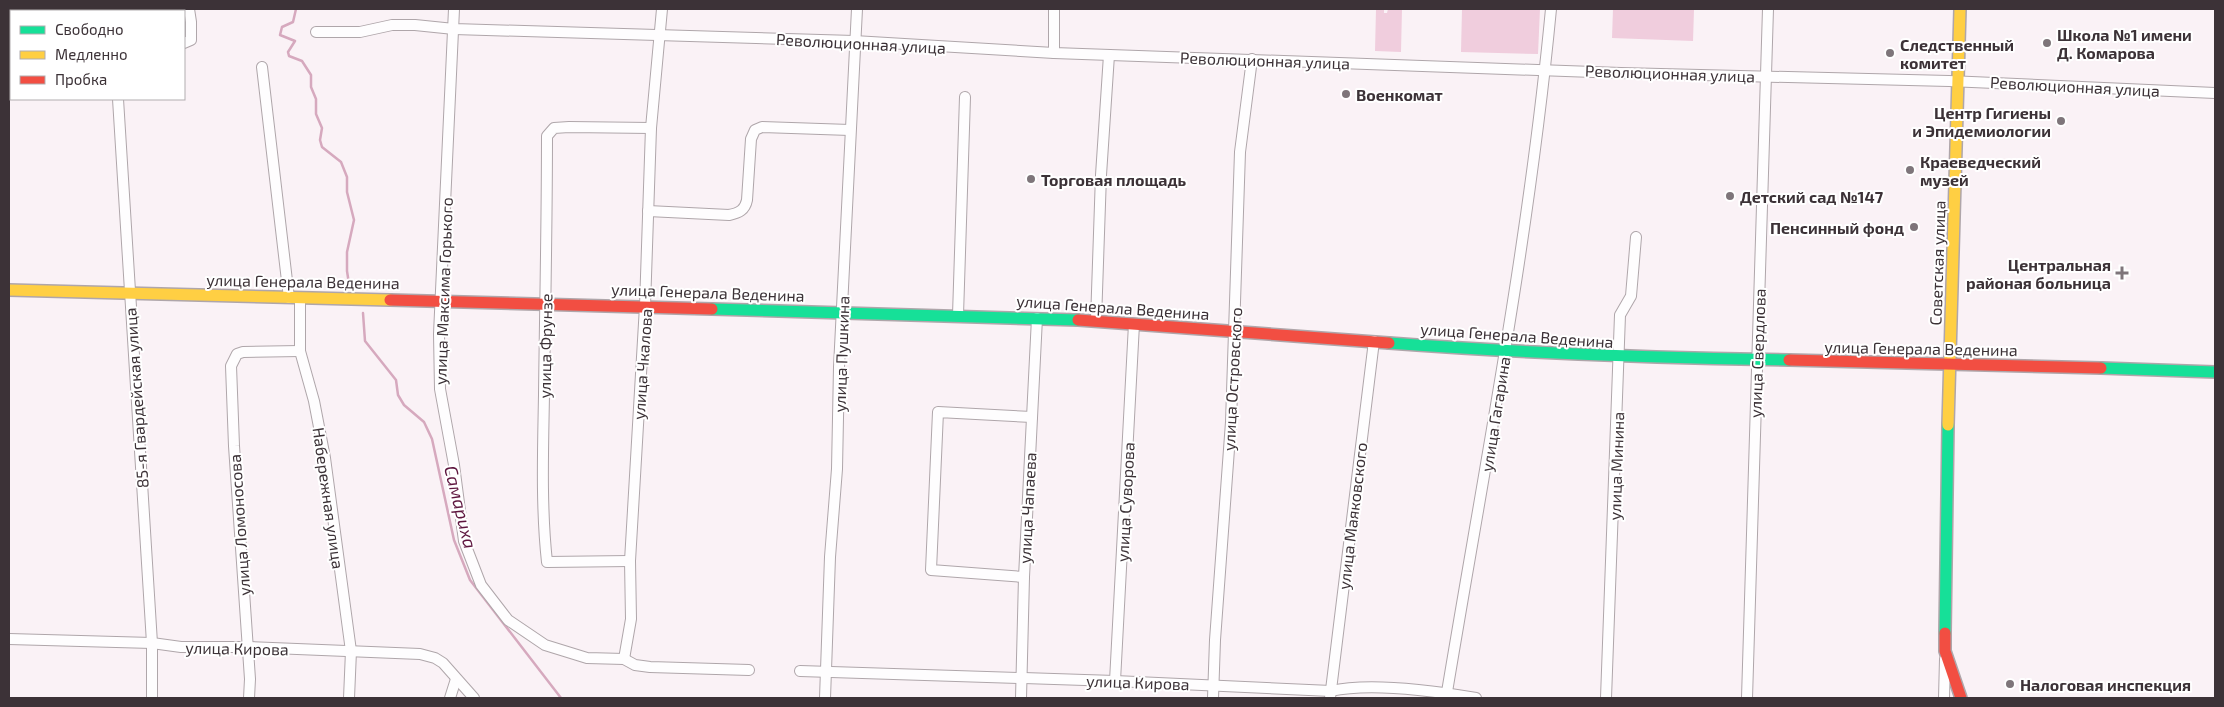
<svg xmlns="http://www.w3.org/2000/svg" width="2224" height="707" font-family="'Exo 2',sans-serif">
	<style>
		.green { fill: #f0cddd }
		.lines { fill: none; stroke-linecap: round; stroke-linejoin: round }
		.stream { stroke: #d6a9be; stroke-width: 2.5 }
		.street-casing { stroke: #afa6aa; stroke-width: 12 }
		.fast-casing { stroke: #afa6aa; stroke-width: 14 }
		.slow-casing { stroke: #afa6aa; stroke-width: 14 }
		.jam-casing { stroke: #afa6aa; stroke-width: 14 }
		.street { stroke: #fefdfe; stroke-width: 10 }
		.fast { stroke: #16e098; stroke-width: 11 }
		.slow { stroke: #ffcf43; stroke-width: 11 }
		.jam { stroke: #f24e42; stroke-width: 11 }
		.poi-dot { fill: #7e757a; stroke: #fff; stroke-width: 2 }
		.labels { text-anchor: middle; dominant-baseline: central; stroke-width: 4; stroke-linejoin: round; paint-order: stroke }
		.poi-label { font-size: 16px; font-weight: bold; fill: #3c3237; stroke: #fff; text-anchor: start }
		.street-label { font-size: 16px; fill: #3c3237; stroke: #fff }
		.water-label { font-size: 18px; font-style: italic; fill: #5e163f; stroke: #fff }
	</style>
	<rect width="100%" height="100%" fill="#faf2f6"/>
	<g class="green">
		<path d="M 1376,9 L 1384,9 L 1384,13 L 1387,13 L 1388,9 L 1402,9 L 1401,52 L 1375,51 Z"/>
		<path d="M 1462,9 L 1540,9 L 1538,54 L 1461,52 Z"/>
		<path d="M 1613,9 L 1694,9 L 1693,41 L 1612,38 Z"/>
	</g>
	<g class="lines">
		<g class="stream">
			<path d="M 296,9 L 293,22 L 282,27 L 280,35 L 295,41 L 288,52 L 289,56 L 302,61 L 311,75 L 311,87 L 316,99 L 316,114 L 322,128 L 320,140 L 322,147 L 341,162 L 347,177 L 347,192 L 354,220 L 347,252 L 347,271 L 349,284"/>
			<path d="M 363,313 L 365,341 L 396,380 L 398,395 L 404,405 L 424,422 L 432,439 L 454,540 L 470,580 L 561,698"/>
		</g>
		<defs>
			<g id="street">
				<path d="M 113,9 L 113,11"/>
				<path d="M 454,9 L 439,334 L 440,389 L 454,465 L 464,541 L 481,585 L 508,620 L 545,645 L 587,658 L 624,659 L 635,665 L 650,667 L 749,670"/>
				<path d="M 316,32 L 360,32 L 392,25 L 415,25 L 454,29 L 854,41 L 1054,53 L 1621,73 L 1949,81 L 2215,93"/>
				<path d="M 184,43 L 191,40 L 191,22 L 189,9"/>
				<path d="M 1054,53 L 1054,9"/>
				<path d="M 262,67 L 289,298"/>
				<path d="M 118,99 L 152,643 L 152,698"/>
				<path d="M 648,211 L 729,215 C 739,213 745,210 747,200 L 751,139 L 755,130 L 762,127 L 850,130"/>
				<path d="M 300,299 L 300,351 L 314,401 L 325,458 L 351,651 L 349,698"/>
				<path d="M 958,315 L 965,97"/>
				<path d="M 1096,321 L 1101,175 L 1109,55"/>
				<path d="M 630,561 L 547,562 C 541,507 543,451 544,395 C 545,309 547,223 547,136 L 554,128 L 569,127 L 651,128"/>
				<path d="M 1024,577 L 931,570 L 938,412 L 1032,417"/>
				<path d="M 9,639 L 152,643 L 181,647 L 248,647 L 420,654 L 435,658 L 443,663 L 474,698"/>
				<path d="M 624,659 L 631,619 L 630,561 L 645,306 L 651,128 L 662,9"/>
				<path d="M 800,671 L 1115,681 L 1331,691 C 1370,682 1435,691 1476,698"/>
				<path d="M 1115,681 L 1134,324"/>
				<path d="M 249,698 L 250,679 L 234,446 L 231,366 L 237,354 L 243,352 L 300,351"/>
				<path d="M 450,698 L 456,679"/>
				<path d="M 825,698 L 830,557 L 837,469 L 839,367 L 857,9"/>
				<path d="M 1021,698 L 1024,577 L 1037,318"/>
				<path d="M 1213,698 L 1215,640 L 1231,422 L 1240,152 L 1252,59"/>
				<path d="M 1330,698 L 1374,341"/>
				<path d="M 1446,698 C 1484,469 1529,240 1551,9"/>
				<path d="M 1606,698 L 1620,315 L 1631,296 L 1636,237"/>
				<path d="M 1747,698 L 1768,9"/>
				<path d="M 1944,698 L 1945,659"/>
			</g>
			<g id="fast">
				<path d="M 712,309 L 1078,320"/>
				<path d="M 1389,343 C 1522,353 1656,358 1789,360"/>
				<path d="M 2101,368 L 2215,372"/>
				<path d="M 1945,633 L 1948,425"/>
			</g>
			<g id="slow">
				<path d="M 9,290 L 390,300"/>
				<path d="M 1948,425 L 1960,9"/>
			</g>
			<g id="jam">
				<path d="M 390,300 L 712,309"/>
				<path d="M 1078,320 L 1389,343"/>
				<path d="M 1789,360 L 2101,368"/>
				<path d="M 1945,633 L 1945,651 L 1961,698"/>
			</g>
		</defs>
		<use href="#street" class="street-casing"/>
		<use href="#fast" class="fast-casing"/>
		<use href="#slow" class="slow-casing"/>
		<use href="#jam" class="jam-casing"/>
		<use href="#street" class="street"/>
		<use href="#fast" class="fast"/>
		<use href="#slow" class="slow"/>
		<use href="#jam" class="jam"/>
	</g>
	<g class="poi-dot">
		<circle cx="2047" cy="43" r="5"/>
		<circle cx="1890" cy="53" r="5"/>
		<circle cx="1346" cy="94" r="5"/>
		<circle cx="2061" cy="121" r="5"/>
		<circle cx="1910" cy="170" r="5"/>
		<circle cx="1031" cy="179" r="5"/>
		<circle cx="1730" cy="196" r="5"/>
		<circle cx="1914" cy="227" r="5"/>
		<path d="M2119.5 265.5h5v5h5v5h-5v5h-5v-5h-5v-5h5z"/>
		<circle cx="2010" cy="684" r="5"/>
	</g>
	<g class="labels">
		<g class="poi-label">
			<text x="2057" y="34">Школа №1 имени<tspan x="2057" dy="18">Д. Комарова</tspan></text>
			<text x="1900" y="44">Следственный<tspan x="1900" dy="18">комитет</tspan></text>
			<text x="1356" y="94">Военкомат</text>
			<text x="2051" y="112" text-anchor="end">Центр Гигиены<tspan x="2051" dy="18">и Эпидемиологии</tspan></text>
			<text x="1920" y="161">Краеведческий<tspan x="1920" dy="18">музей</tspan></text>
			<text x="1041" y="179">Торговая площадь</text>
			<text x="1740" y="196">Детский сад №147</text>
			<text x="1904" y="227" text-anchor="end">Пенсинный фонд</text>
			<text x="2111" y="264" text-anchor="end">Центральная<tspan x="2111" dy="18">районая больница</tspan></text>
			<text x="2020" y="684">Налоговая инспекция</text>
		</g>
		<g class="street-label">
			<text transform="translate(861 43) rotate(3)">Революционная улица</text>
			<text transform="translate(1265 60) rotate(2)">Революционная улица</text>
			<text transform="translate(1670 73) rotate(2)">Революционная улица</text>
			<text transform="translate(2075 86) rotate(3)">Революционная улица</text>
			<text transform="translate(1937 263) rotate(-88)">Советская улица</text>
			<text transform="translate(303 281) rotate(1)">улица Генерала Веденина</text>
			<text transform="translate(443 291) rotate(-88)">улица Максима Горького</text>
			<text transform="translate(708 292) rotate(2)">улица Генерала Веденина</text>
			<text transform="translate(1113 307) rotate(4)">улица Генерала Веденина</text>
			<text transform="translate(1517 335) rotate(4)">улица Генерала Веденина</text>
			<text transform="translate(545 346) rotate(-89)">улица Фрунзе</text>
			<text transform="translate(1921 348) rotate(1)">улица Генерала Веденина</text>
			<text transform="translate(1757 353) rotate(-88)">улица Свердлова</text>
			<text transform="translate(841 354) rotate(-88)">улица Пушкина</text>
			<text transform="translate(642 364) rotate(-86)">улица Чкалова</text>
			<text transform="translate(1232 379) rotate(-87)">улица Островского</text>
			<text transform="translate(136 398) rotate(-94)">85-я Гвардейская улица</text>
			<text transform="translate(1495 414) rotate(-81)">улица Гагарина</text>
			<text transform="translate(1616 466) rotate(-88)">улица Минина</text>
			<text transform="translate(329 498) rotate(82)">Набережная улица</text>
			<text transform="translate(1125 502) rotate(-87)">улица Суворова</text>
			<text transform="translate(1027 508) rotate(-87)">улица Чапаева</text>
			<text transform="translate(1352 516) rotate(-83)">улица Маяковского</text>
			<text transform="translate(239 525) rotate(-94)">улица Ломоносова</text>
			<text transform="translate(237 648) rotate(1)">улица Кирова</text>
			<text transform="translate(1138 682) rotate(2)">улица Кирова</text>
		</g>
		<g class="water-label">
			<text transform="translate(461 507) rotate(76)">Самариха</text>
		</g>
	</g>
	<rect width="2224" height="707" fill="none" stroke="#3c3237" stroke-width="20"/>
	<rect x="10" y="10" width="175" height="90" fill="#ffffff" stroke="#b1adaf"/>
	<rect x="20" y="26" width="25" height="8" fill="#16e098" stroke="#b1adaf"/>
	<text x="55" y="35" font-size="15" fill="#3c3237">Свободно</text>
	<rect x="20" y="51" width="25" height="8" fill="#ffcf43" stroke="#b1adaf"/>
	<text x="55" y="60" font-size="15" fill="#3c3237">Медленно</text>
	<rect x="20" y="76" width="25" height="8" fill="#f24e42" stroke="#b1adaf"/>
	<text x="55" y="85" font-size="15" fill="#3c3237">Пробка</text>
</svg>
